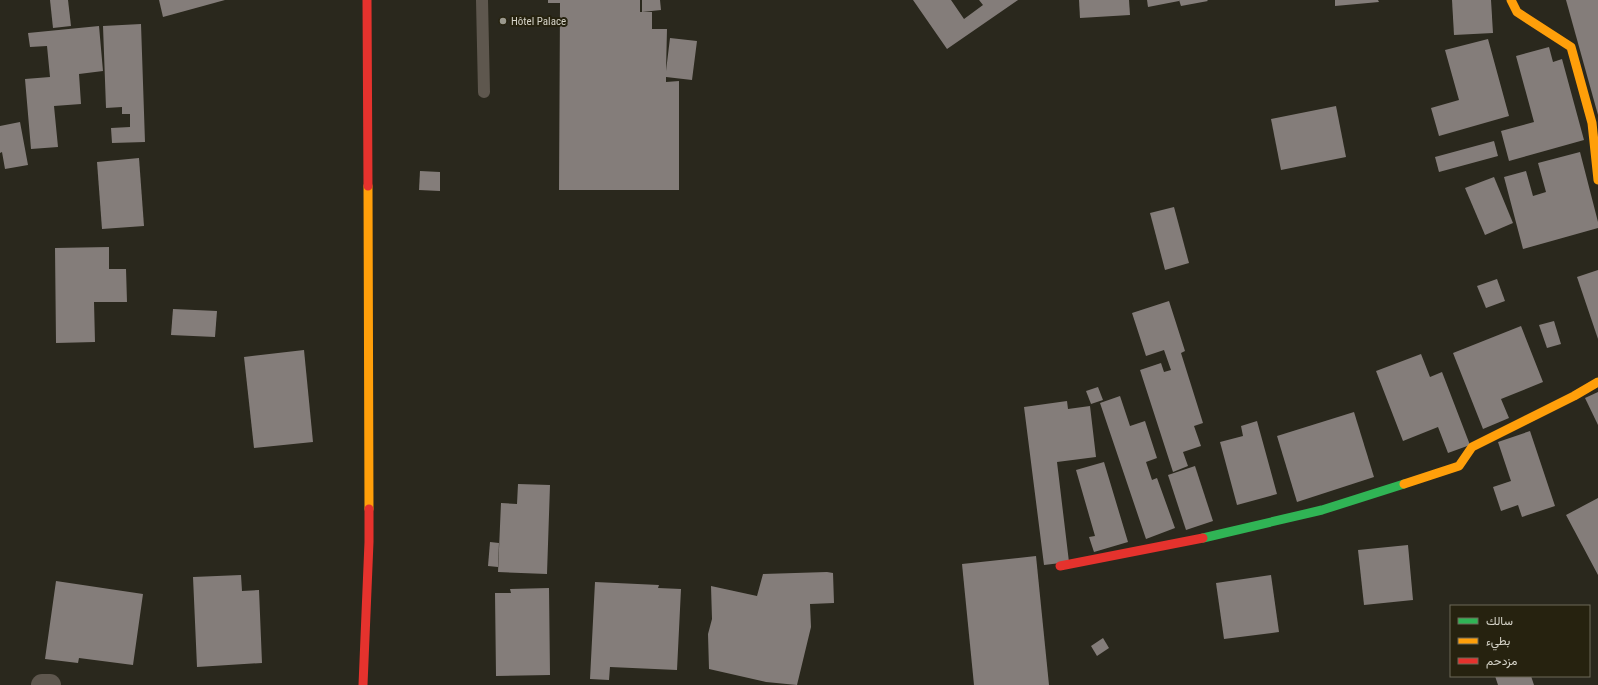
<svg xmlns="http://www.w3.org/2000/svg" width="1598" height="685" font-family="'Roboto Condensed',Vazirmatn,sans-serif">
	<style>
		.building { fill: #847d7a }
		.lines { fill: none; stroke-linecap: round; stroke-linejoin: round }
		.lane { stroke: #5e574e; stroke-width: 12 }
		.street { stroke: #5e574e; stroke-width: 22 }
		.fast { stroke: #30b455; stroke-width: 9 }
		.slow { stroke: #ff9f0a; stroke-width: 9 }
		.jam { stroke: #e5322d; stroke-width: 9 }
		.poi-dot { fill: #9a988d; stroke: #26220f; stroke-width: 1.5 }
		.labels { text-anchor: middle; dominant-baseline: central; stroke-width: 4; stroke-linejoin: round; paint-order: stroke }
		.poi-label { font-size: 11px; fill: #d6d4c9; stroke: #26220f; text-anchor: start }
	</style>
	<rect width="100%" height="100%" fill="#2a281d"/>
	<g class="building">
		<path d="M 50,0 L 68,0 L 71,26 L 53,28 Z"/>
		<path d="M 159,0 L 225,0 L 163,17 Z"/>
		<path d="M 548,0 L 640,0 L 640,12 L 652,12 L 652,29 L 667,29 L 666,71 L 670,38 L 697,41 L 692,80 L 666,77 L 666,82 L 679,81 L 679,190 L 559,190 L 560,3 L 548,3 Z"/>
		<path d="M 642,0 L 660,0 L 661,10 L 642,12 Z"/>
		<path d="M 913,0 L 951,0 L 964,19 L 983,5 L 979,0 L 1018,0 L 947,49 Z"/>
		<path d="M 1079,0 L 1129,0 L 1130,15 L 1080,18 Z"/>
		<path d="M 1147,0 L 1179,0 L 1179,1 L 1148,7 Z"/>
		<path d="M 1179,0 L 1207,0 L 1208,1 L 1181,6 Z"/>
		<path d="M 1335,0 L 1378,0 L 1379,2 L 1335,6 Z"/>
		<path d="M 1452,0 L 1491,0 L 1493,33 L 1454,35 Z"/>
		<path d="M 1566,0 L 1598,0 L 1598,115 Z"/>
		<path d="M 141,24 L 145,142 L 112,143 L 111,128 L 130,127 L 130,114 L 122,114 L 122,107 L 106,108 L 103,26 Z"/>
		<path d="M 99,26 L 103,71 L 79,74 L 81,104 L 54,106 L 58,147 L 31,149 L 25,79 L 50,77 L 47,46 L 30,47 L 28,33 Z"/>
		<path d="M 1488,39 L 1509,116 L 1439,136 L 1431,108 L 1459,100 L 1445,50 Z"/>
		<path d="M 1549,47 L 1553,62 L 1562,59 L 1584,140 L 1509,161 L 1501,131 L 1534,122 L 1516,56 Z"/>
		<path d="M 1336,106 L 1346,157 L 1281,170 L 1271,119 Z"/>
		<path d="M 20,122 L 28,165 L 5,169 L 2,152 L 0,153 L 0,126 Z"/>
		<path d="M 1494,141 L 1498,156 L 1439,172 L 1435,157 Z"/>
		<path d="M 1580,152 L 1598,222 L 1598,228 L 1523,249 L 1504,177 L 1526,171 L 1533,196 L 1546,192 L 1538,163 Z"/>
		<path d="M 139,158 L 144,226 L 102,229 L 97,162 Z"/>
		<path d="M 420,171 L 440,172 L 440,191 L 419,190 Z"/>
		<path d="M 1494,177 L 1513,223 L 1485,235 L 1465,188 Z"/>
		<path d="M 1174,207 L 1189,263 L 1165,270 L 1150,213 Z"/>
		<path d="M 109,247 L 109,269 L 126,269 L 127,302 L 94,302 L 95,342 L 56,343 L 55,248 Z"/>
		<path d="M 1598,270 L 1598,339 L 1577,277 Z"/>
		<path d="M 1497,279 L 1505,301 L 1486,308 L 1477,286 Z"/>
		<path d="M 1169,301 L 1185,351 L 1181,353 L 1203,423 L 1194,426 L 1201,446 L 1183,452 L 1188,466 L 1173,472 L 1140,370 L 1161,363 L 1164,372 L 1171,370 L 1164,350 L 1146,356 L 1132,313 Z"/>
		<path d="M 173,309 L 217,311 L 215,337 L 171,335 Z"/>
		<path d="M 1554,321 L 1561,344 L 1547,348 L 1539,325 Z"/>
		<path d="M 1521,326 L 1543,382 L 1501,399 L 1509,418 L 1483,429 L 1453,353 Z"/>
		<path d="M 304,350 L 313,442 L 254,448 L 244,357 Z"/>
		<path d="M 1421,354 L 1430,377 L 1442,372 L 1470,445 L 1448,453 L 1438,427 L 1403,441 L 1376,371 Z"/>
		<path d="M 1098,387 L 1103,400 L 1091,404 L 1086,391 Z"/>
		<path d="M 1598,392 L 1598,425 L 1585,398 Z"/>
		<path d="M 1120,396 L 1130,426 L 1145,421 L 1157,458 L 1146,462 L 1152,480 L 1157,478 L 1175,528 L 1146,539 L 1100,403 Z"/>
		<path d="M 1067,401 L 1068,409 L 1090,406 L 1096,457 L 1057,462 L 1069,562 L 1044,565 L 1024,407 Z"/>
		<path d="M 1354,412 L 1374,477 L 1297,502 L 1277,436 Z"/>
		<path d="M 1257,421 L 1277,494 L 1237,505 L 1220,442 L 1243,436 L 1241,426 Z"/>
		<path d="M 1530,431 L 1555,506 L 1522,517 L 1518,505 L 1501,511 L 1493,487 L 1511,481 L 1498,442 Z"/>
		<path d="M 1104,462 L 1128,542 L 1094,552 L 1089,537 L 1095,536 L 1076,470 Z"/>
		<path d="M 1195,466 L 1213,521 L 1186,530 L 1168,475 Z"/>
		<path d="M 518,484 L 550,485 L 547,574 L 498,572 L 501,503 L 517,504 Z"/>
		<path d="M 1598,498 L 1598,575 L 1566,515 Z"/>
		<path d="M 490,542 L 499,543 L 498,567 L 488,566 Z"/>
		<path d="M 1408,545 L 1413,600 L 1364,605 L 1358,550 Z"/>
		<path d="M 1036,556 L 1049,685 L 974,685 L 962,564 Z"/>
		<path d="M 827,572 L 833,573 L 834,603 L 810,604 L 811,627 L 797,685 L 766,682 L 709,669 L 708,634 L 712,619 L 711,586 L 757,596 L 763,574 Z"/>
		<path d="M 241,575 L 242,591 L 259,590 L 262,663 L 197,667 L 193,577 Z"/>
		<path d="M 1271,575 L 1279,632 L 1224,639 L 1216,583 Z"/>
		<path d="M 56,581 L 143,594 L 133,665 L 79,658 L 78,663 L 45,659 Z"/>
		<path d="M 595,582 L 659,585 L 658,588 L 681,589 L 677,670 L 610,667 L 609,680 L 590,679 Z"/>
		<path d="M 549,588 L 550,675 L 496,676 L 495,593 L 511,593 L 510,589 Z"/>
		<path d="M 1103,638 L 1109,648 L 1097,656 L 1091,646 Z"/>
		<path d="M 1495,676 L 1531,676 L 1534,685 L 1498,685 Z"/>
	</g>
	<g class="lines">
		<path class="lane" d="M 482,0 L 484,92"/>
		<path class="street" d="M 42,685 L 50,685"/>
		<path class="fast" d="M 1203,538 L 1322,510 L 1404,484"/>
		<g class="slow">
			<path d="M 1511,0 L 1517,12 L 1571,47 L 1592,123 L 1598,180"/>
			<path d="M 368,186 L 369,509"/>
			<path d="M 1404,484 L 1459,466 L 1472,447 L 1574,396 L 1598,382"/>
		</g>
		<g class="jam">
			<path d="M 367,0 L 368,186"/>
			<path d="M 1060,566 L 1203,538"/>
			<path d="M 363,685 L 369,542 L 369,509"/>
		</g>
	</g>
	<circle class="poi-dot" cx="503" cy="21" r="4"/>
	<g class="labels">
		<g class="poi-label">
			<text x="511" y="21">Hôtel Palace</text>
		</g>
	</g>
	<rect x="1450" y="605" width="140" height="72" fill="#26220f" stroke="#6c6959"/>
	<rect x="1458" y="618" width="20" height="6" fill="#30b455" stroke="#6c6959"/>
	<text x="1486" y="625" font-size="12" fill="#d6d4c9">سالك</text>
	<rect x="1458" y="638" width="20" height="6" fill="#ff9f0a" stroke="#6c6959"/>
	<text x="1486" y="645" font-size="12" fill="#d6d4c9">بطيء</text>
	<rect x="1458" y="658" width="20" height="6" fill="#e5322d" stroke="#6c6959"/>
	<text x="1486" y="665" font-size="12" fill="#d6d4c9">مزدحم</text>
</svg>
